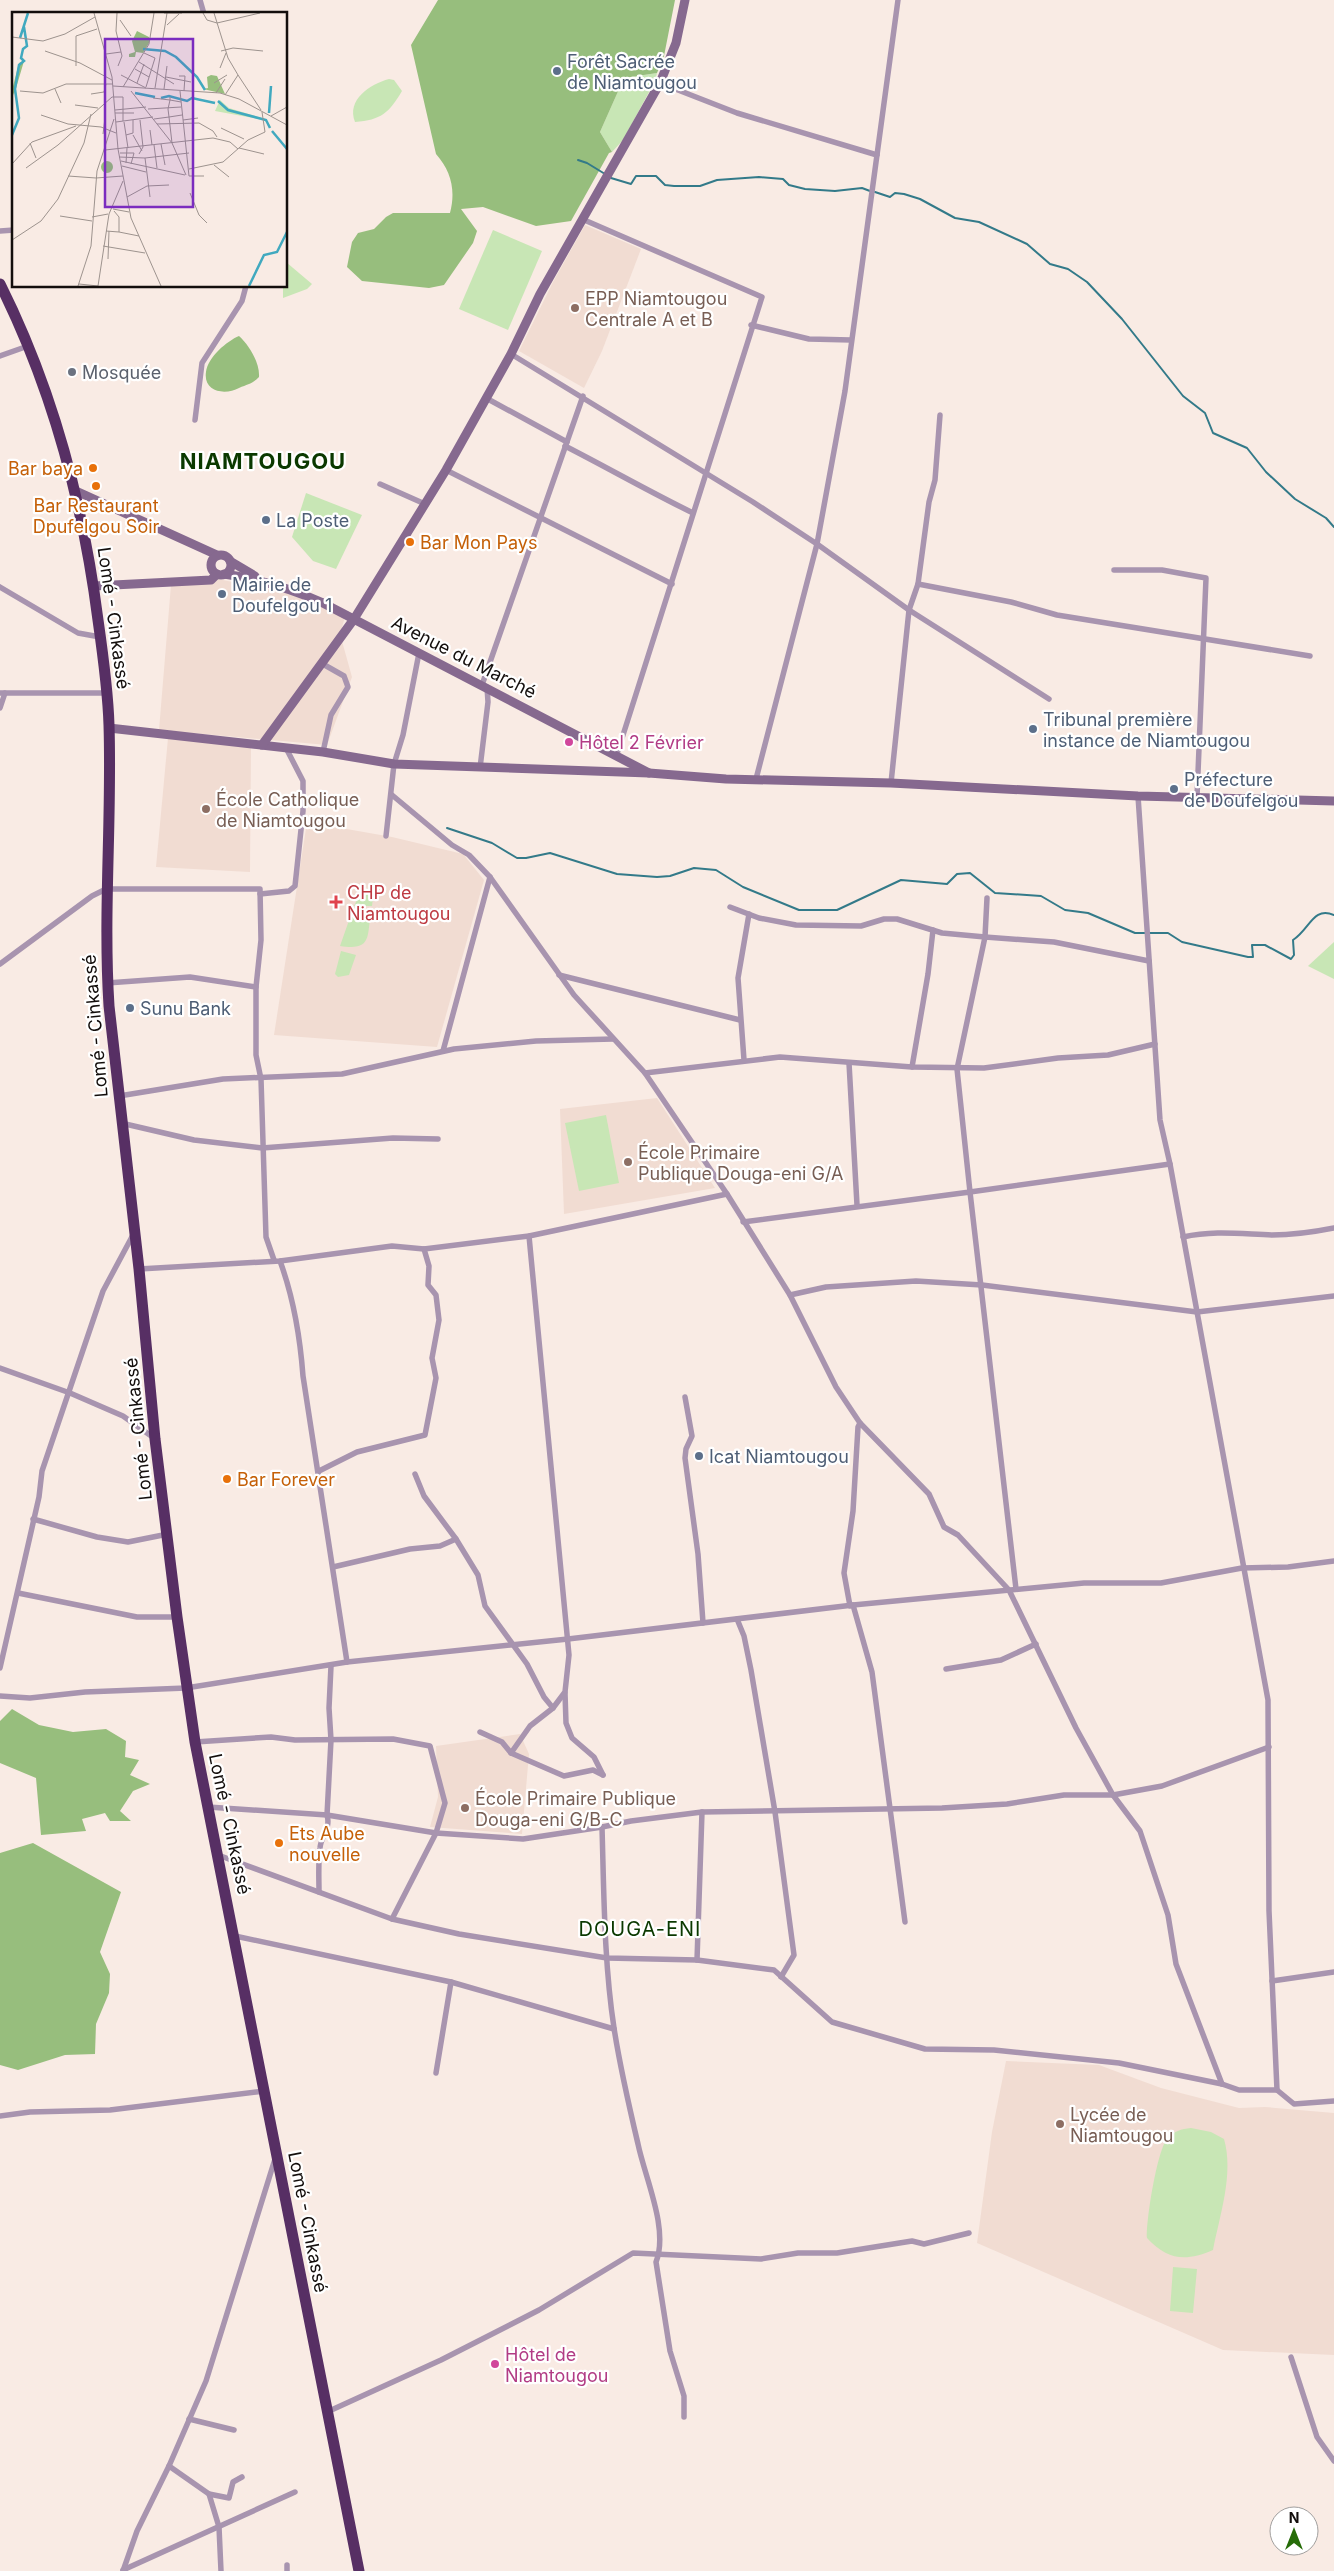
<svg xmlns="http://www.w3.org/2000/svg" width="1334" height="2571" font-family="Inter,sans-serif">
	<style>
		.built { fill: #f1dcd2 }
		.green { fill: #c8e6b5 }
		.forest { fill: #97be7d }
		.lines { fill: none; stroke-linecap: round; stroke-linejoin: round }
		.stream { stroke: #337a89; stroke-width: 2 }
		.street { stroke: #a894af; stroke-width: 5.5 }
		.secondary { stroke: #86698f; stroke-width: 9 }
		.highway { stroke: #572f64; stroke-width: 11 }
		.service-dot { fill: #5c6f8a; stroke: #fff; stroke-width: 2 }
		.education-dot { fill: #8d6e63; stroke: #fff; stroke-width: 2 }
		.worship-dot { fill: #6b7280; stroke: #fff; stroke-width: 2 }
		.food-dot { fill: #e8710a; stroke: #fff; stroke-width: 2 }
		.hotel-dot { fill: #d1479c; stroke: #fff; stroke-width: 2 }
		.health-dot { fill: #e0444e; stroke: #fff; stroke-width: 2 }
		.labels { text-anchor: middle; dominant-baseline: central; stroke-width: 4.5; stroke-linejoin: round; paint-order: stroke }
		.service-label { font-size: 18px; fill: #4e5e75; stroke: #fff; text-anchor: start }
		.education-label { font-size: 18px; fill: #785e54; stroke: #fff; text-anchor: start }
		.worship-label { font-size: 18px; fill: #5b616d; stroke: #fff; text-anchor: start }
		.food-label { font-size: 18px; fill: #c56008; stroke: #fff; text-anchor: start }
		.street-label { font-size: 18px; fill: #130e0c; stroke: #fff }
		.hotel-label { font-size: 18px; fill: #b23c85; stroke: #fff; text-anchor: start }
		.health-label { font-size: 18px; fill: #be3a42; stroke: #fff; text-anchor: start }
		.quarter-label { font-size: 20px; letter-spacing: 1px; fill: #0b3900; stroke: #fff }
		.district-label { font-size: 22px; font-weight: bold; letter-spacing: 1px; fill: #0b3900; stroke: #fff }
		.inset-river { fill: none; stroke: #41a9bf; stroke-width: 2.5 }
		.inset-road { fill: none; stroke: #9d938e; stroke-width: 1 }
		.view { fill: #7b2cbf; fill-opacity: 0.15; stroke: #7b2cbf; stroke-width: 2.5 }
		.inset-edge { fill: none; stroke: #130e0c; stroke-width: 2.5 }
	</style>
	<rect width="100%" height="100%" fill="#f9ebe4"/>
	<g class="built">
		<path d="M 585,225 L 641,249 L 602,351 L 584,388 L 519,351 L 553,282 Z"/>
		<path d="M 213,578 L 287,593 L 345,617 L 340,634 L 352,677 L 327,745 L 159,730 L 171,585 Z"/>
		<path d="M 168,738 L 251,747 L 250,872 L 156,867 Z"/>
		<path d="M 307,822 L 392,837 L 463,854 L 484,880 L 437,1047 L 274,1035 Z"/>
		<path d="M 657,1098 L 715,1188 L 564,1214 L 560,1109 Z"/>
		<path d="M 520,1734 L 529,1754 L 522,1834 L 430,1827 L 438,1797 L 436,1746 Z"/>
		<path d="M 1006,2061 L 1099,2065 L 1161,2088 L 1239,2108 L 1265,2107 L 1334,2113 L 1334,2355 L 1223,2350 L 977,2243 L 992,2132 Z"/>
	</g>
	<g class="green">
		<path d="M 657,73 L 655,81 L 623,140 L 612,152 L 600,132 L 624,78 Z"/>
		<path d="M 389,79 L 394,80 L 402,91 C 389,113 381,120 355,122 C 346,100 370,84 389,79 Z"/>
		<path d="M 493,230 L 542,251 L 508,330 L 459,309 Z"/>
		<path d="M 286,262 L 312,284 L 307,289 L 283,298 L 283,286 L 286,286 Z"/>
		<path d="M 306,493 L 362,515 L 336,569 L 313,561 L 292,537 Z"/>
		<path d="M 375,882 L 372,906 L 354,906 L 359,896 Z"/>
		<path d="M 353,909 L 371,911 C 367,937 372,951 340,946 Z"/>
		<path d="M 1334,942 L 1334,979 L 1308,966 Z"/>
		<path d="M 341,951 L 356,955 L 349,975 L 338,977 L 335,974 Z"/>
		<path d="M 606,1115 L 619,1183 L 579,1191 L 565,1123 Z"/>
		<path d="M 1191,2128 L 1211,2132 L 1224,2139 C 1234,2174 1220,2214 1213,2250 C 1185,2262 1168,2260 1147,2238 C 1146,2221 1157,2151 1167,2139 C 1174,2131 1181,2129 1191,2128 Z"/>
		<path d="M 1173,2267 L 1197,2269 L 1193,2313 L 1170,2311 Z"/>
	</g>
	<g class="forest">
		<path d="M 438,0 L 675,0 L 664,56 L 657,73 L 624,78 L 600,132 L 612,152 L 609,153 L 571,221 L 536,226 L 483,207 L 461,209 L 477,231 L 473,243 L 444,285 L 429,288 L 362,281 L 347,267 L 352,242 L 358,233 L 374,229 L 386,217 L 393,213 L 450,213 C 456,190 451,171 436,154 L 411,45 Z"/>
		<path d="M 239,336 C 249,345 260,363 259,377 C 252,384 248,384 239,388 C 226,395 203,393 206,372 C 208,357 227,341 239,336 Z"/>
		<path d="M 12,1709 L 39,1725 L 73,1732 L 106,1729 L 126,1741 L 125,1757 L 139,1760 L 130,1775 L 150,1784 L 133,1791 L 120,1811 L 131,1821 L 110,1821 L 105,1813 L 82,1819 L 86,1831 L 41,1835 L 36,1778 L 0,1763 L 0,1721 Z"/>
		<path d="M 33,1843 L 121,1892 L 100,1952 L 110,1974 L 109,1993 L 96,2024 L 95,2054 L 65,2055 L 18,2070 L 0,2065 L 0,1853 Z"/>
	</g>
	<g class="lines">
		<g class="stream">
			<path d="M 578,160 L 587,163 L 605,174"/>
			<path d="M 611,178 L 631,184 L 636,176 L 656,176 L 665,185 L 674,186 L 700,186 L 717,180 L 759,177 L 783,179 L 789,185 L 805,189 L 835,191 L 862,188 L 870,191"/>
			<path d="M 875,192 L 890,197 L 895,193 L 904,194 L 920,199 L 955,218 L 979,222 L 1027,244 L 1050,264 L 1068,269 L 1087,282 L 1122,319 L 1183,396 L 1205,413 L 1213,433 L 1247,448 L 1266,472 L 1295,499 L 1326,518 L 1334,527"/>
			<path d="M 447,828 L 492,843 L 517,858 L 526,858 L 550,853 L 617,874 L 657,877 L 670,876 L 694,868 L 716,870 L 743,887 L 799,910 L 837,910 L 901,880 L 947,884 L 957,874 L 970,873 L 995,893 L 1041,896 L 1065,910 L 1088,913 L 1135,933 L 1168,933 L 1182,942 L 1248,957 L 1253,957 L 1252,945 L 1265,945 L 1291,959 L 1294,955 L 1293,940 C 1310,929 1313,906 1334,915"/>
		</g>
		<g class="street">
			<path d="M 200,0 L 204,14"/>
			<path d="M 660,83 L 737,113 L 877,155"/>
			<path d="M 582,219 L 762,297 L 617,754"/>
			<path d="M 0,231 L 14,230"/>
			<path d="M 751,325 L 809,339 L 851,340"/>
			<path d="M 511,354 L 753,502 L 817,544 L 909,610 L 1049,699"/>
			<path d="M 0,356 L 28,346"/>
			<path d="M 486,398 L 567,442"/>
			<path d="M 195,420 L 202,363 L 242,301 L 246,286"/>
			<path d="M 565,446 C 608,468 650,492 693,513"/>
			<path d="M 446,470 L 672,584"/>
			<path d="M 380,484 L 425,504"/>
			<path d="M 1114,570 L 1162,570 L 1206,578 L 1197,797"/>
			<path d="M 918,584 L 1011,602 L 1057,615 L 1310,656"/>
			<path d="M 0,587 L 78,633 L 100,637"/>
			<path d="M 321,663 L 344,676 L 348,687 L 331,715 L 323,752"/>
			<path d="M 482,685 L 583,396"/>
			<path d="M 0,693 L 108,693"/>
			<path d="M 0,708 L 5,693"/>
			<path d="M 480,768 L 488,702 L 487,687"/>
			<path d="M 756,779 L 817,544 L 845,391 L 898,0"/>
			<path d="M 891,783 L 909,610 L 918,584 L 929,502 L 935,480 L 940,415"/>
			<path d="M 392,795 L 452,845 L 469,855 L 490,877 L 574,995 L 645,1073 L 727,1194 L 790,1295 L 836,1387 L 860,1423 L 929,1494 L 944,1527 L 958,1535 L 1009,1590 L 1076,1728 L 1113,1795 L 1140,1831 L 1168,1915 L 1176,1964 L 1222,2084"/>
			<path d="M 1138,796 L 1160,1120 L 1170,1164 L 1268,1700 L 1269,1911 L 1277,2090 L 1294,2104 L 1334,2101"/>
			<path d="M 386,836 L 394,764 L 403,735 L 419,653"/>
			<path d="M 260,894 L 289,891 L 295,886 L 303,811 L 303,781 L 286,748"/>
			<path d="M 730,907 L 759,918 L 796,925 L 861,926 L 884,919 L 897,919 L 942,933 L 985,937 L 987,898"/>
			<path d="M 1149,961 L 1054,942 L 985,937 L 957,1069 L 970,1192 L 1170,1164"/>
			<path d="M 0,964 L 92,896 L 106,889 L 260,889 L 261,940 L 256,987 L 256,1055 L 261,1079 L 266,1237 L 274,1260"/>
			<path d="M 559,975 L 740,1020"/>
			<path d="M 107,983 L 190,977 L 256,987"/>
			<path d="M 443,1051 L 490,877"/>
			<path d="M 744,1060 L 738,978 L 749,914"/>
			<path d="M 849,1063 L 857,1205"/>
			<path d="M 912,1067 L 928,974 L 933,930"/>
			<path d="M 645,1073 L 780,1057 L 912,1067 L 984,1068 L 1058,1058 L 1108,1055 L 1155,1044"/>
			<path d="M 119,1096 L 223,1079 L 342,1074 L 454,1049 L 536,1041 L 613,1039"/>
			<path d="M 121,1123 L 194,1140 L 262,1148 L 393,1138 L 438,1139"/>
			<path d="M 743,1222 L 970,1192 L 1016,1589"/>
			<path d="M 1183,1237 C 1214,1230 1241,1234 1272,1235 C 1293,1235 1314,1232 1334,1228"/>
			<path d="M 280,1261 C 294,1299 300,1336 303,1376 L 347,1662"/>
			<path d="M 139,1269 L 280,1261 L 392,1246 L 424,1249 L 529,1236 L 727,1194"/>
			<path d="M 790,1295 L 826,1287 L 916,1281 L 982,1285 L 1197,1312 L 1334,1296"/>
			<path d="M 0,1368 L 70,1393 L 123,1416 L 154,1438"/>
			<path d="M 685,1397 L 692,1436 L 686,1449 L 685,1458 L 698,1554 L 703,1623"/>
			<path d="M 319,1471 L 357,1452 L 425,1435 L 436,1378 L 432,1358 L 439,1320 L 436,1295 L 428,1285 L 429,1266 L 424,1249"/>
			<path d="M 415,1474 L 424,1496 L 456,1539 L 478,1575 L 485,1606 L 527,1664 L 544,1697 L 553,1708"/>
			<path d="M 33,1519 L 97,1537 L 128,1542 L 168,1534"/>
			<path d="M 333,1567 L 410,1549 L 440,1546 L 456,1539"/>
			<path d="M 18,1593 L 137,1617 L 177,1617"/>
			<path d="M 853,1605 L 872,1672 L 905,1922"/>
			<path d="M 850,1606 L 844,1573 L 853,1511 L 858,1427 L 860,1423"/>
			<path d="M 737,1619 L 744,1636 L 751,1670 L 775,1812 L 794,1955 L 781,1977"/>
			<path d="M 0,1668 L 39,1497 L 42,1471 L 103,1291 L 134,1233"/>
			<path d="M 946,1669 L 1001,1660 L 1036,1644"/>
			<path d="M 565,1693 L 566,1723 L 572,1738 L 594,1757 L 603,1775"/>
			<path d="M 0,1696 L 30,1698 L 85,1692 L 186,1688 L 347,1662 L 568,1639 L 853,1605 L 1084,1583 L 1161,1583 L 1242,1568 L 1288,1567 L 1334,1561"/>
			<path d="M 480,1732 L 502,1742 L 511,1753 L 564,1776 L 593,1770 L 603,1775"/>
			<path d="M 195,1742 L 271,1737 L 295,1740 L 393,1739 L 430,1746 L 445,1803 L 436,1833 L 392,1919"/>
			<path d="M 511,1753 L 530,1726 L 553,1708 L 565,1692 L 569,1655 L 529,1236"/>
			<path d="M 208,1807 L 327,1815 L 436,1833 L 523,1839 L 602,1827 C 604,1894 604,1962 614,2028 C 620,2067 629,2106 638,2144 C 645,2178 669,2229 656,2262 L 670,2351 L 684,2396 L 684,2417"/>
			<path d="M 602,1827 L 631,1821 L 702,1812 L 942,1808 L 1007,1804 L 1064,1795 L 1113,1795 L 1162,1786 L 1269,1747"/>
			<path d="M 218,1855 L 392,1919 L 459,1934 L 607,1958 L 697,1960 L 774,1970 L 832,2022 L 925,2049 L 994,2050 L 1119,2063 L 1222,2084 L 1239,2090 L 1277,2090"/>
			<path d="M 319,1892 C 319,1878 318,1863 320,1848 C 321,1835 331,1829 327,1815 L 331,1740 L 329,1708 L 331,1666"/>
			<path d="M 235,1936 L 451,1982 L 614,2029"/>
			<path d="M 697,1960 L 702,1812"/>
			<path d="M 1272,1981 L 1334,1972"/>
			<path d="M 436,2073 L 451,1982"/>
			<path d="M 0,2116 L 30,2112 L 110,2110 L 265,2091"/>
			<path d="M 1291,2357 L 1317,2437 L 1334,2461"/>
			<path d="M 327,2412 L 441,2360 L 539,2310 L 633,2253 L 761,2259 L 798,2253 L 837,2253 L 912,2241 L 924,2244 L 969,2233"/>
			<path d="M 189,2419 L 234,2430"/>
			<path d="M 169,2466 L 209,2494 L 229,2498 L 233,2482 L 242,2477"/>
			<path d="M 209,2494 L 219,2527 L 221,2571"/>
			<path d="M 287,2565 L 287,2571"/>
			<path d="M 123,2570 L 295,2492"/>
			<path d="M 123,2571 L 137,2531 L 169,2466 L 206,2381 L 275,2159"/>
		</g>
		<g class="secondary">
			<path d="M 76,491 L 217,555"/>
			<circle cx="221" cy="565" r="10"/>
			<path d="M 230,561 L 255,576"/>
			<path d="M 224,574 C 259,579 289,588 321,602 L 649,773"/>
			<path d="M 94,586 L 211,580 L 217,574"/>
			<path d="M 109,728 L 323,752 L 394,764 L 649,773 L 726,779 L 891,783 L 1138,796 L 1334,801"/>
			<path d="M 262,745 L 354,619 L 446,470 L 511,354 L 540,294 L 660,83 L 676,43 L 685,0"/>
		</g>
		<path class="highway" d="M 0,284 C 53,390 83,503 98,620 C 103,655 108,690 109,725 C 112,819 103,912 109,1006 L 139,1269 L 155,1439 L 177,1617 L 195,1742 L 359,2571"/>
	</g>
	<g class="service-dot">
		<circle cx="557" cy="71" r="5"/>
		<circle cx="266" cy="520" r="5"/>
		<circle cx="222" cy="594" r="5"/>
		<circle cx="1033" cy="729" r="5"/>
		<circle cx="1174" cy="789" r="5"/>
		<circle cx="130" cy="1008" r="5"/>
		<circle cx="699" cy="1456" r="5"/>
	</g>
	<g class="education-dot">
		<circle cx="575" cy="308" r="5"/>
		<circle cx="206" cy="809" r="5"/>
		<circle cx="628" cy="1162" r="5"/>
		<circle cx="465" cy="1808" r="5"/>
		<circle cx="1060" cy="2124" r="5"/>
	</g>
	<circle class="worship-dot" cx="72" cy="372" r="5"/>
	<g class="food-dot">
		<circle cx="93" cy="468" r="5"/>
		<circle cx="96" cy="486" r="5"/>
		<circle cx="410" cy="542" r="5"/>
		<circle cx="227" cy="1479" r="5"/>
		<circle cx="279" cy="1843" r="5"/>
	</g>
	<g class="hotel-dot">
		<circle cx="569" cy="742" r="5"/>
		<circle cx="495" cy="2364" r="5"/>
	</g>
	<path class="health-dot" d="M333.5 894.5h5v5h5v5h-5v5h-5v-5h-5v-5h5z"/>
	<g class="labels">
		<g class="service-label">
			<text x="567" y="61">Forêt Sacrée<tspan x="567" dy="21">de Niamtougou</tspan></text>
			<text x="276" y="520">La Poste</text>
			<text x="232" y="584">Mairie de<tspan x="232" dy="21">Doufelgou 1</tspan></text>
			<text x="1043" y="719">Tribunal première<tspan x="1043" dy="21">instance de Niamtougou</tspan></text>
			<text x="1184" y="779">Préfecture<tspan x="1184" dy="21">de Doufelgou</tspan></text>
			<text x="140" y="1008">Sunu Bank</text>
			<text x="709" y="1456">Icat Niamtougou</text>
		</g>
		<g class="education-label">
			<text x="585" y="298">EPP Niamtougou<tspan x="585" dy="21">Centrale A et B</tspan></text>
			<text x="216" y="799">École Catholique<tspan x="216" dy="21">de Niamtougou</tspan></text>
			<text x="638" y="1152">École Primaire<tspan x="638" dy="21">Publique Douga-eni G/A</tspan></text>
			<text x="475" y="1798">École Primaire Publique<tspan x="475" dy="21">Douga-eni G/B-C</tspan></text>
			<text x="1070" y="2114">Lycée de<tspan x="1070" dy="21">Niamtougou</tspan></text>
		</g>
		<g class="worship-label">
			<text x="82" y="372">Mosquée</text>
		</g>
		<g class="food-label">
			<text x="83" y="468" text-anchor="end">Bar baya</text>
			<text x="96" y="505" text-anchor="middle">Bar Restaurant<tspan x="96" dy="21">Dpufelgou Soir</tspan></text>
			<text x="420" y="542">Bar Mon Pays</text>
			<text x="237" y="1479">Bar Forever</text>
			<text x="289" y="1833">Ets Aube<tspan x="289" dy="21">nouvelle</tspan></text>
		</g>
		<g class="street-label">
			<text transform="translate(114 618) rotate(82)">Lomé - Cinkassé</text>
			<text transform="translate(464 657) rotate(27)">Avenue du Marché</text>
			<text transform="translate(95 1026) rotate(-95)">Lomé - Cinkassé</text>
			<text transform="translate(138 1429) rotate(-96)">Lomé - Cinkassé</text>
			<text transform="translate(230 1824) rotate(78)">Lomé - Cinkassé</text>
			<text transform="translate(308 2222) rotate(79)">Lomé - Cinkassé</text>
		</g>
		<g class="hotel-label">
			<text x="579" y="742">Hôtel 2 Février</text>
			<text x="505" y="2354">Hôtel de<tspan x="505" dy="21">Niamtougou</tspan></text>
		</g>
		<g class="health-label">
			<text x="347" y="892">CHP de<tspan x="347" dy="21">Niamtougou</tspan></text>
		</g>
		<g class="quarter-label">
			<text x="640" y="1929">DOUGA-ENI</text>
		</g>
		<g class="district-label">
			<text x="263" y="461">NIAMTOUGOU</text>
		</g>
	</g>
	<g transform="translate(12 12)">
		<rect width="275" height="275" fill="#f9ebe4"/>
		<path d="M 208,88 L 217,96 L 253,107 L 260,116 L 252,108 L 203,99 Z" fill="#c8e6b5"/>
		<path d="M 125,19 L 137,25 L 137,31 L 131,41 L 124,40 L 123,45 L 117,45 L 117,42 L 123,40 L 120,29 ZM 12,49 L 2,83 L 10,104 L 0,78 L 7,51 ZM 199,63 L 205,64 L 213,82 L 191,77 L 196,76 L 195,65 ZM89 155a6 6 0 1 1 12 0a6 6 0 1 1-12 0Z" fill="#97be7d"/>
		<path class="inset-river" d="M 8,26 L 16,1M 131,37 L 153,39 L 164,45 L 185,65 L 193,78M 123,81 L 143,85M 149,86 L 157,84 L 175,89 L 180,86 L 203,91M 206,89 L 216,98 L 254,108 L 258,116M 257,101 L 259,74M 260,119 L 275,137M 0,123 L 7,106 L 3,77 L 7,53 L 12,49 L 9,46 L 11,37 L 15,34 L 12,15M 237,274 L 252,243 L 265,240 L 275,220"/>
		<path class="inset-road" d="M 82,1 L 100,65 L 106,137 L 119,206 L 149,274M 105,1 L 104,19 L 110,44 L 106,54M 152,1 L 170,1M 191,1 L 195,8 L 205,11 L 248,1M 202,1 L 216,46 L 226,63 L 213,83M 108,8 L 119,24M 155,13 L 167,2M 0,25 L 31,29 L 53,22 L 83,5M 33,39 L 68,51 L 100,68M 209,39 L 221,36 L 251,39M 132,41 L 143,46 L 134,75M 94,42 L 109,40M 127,50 L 162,72M 64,54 L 64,24 L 85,17M 208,56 L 214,41M 123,57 L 137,65M 109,63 L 134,76M 226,63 L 249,98M 167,64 L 173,64 L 172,79M 154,65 L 179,70M 125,71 L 132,52M 202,71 L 215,63M 101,74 L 208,81 L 227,87 L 275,113M 111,75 L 137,32 L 142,1M 143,76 L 155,1M 43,77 L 49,91M 152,77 L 155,54M 8,79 L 31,81 L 54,72 L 101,72M 119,79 L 160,131 L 174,163M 168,79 L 177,164 L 192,164M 204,81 L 213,67M 79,82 L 92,80 L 94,72M 141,86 L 158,88 L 158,85M 169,90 L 158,88 L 156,97 L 157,105 L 170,103M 63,93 L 86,96M 136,97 L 169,95M 103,98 L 134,95M 103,101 L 122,101M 29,103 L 56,112 L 89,115 L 104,121M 259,104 L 275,95M 142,107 L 157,105 L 160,131M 171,108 L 186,106M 104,110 L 141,105M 112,110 L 116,136M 145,112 L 187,111 L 201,119 L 205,125M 209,116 L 232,127M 138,118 L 140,133M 91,122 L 93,106M 114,123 L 121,121 L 121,108M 121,123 L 130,139M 18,131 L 24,146M 149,132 L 153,153M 142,133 L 145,156M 227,136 L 252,142M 93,138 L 201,126 L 218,130 L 226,137M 108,141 L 122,141 L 119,152M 127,142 L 131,135 L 128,108M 107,145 L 133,146 L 138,185M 133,146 L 177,141M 109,149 L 173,163M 114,151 L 115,136M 0,152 L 20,130 L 64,114M 202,153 L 217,165M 110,154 L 134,160M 14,156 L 46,133 L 100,85 L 111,85 L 111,109M 177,157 L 211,150 L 236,128 L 253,120 L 250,100M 56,164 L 84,166 L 111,164M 178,181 L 187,203 L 195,211M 115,185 L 135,174 L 157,173M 101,197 L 117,200M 48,204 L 80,209M 80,205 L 96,202M 94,219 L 107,220 L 107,205 L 102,199M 107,220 L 127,224M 0,228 L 29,209 L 46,187 L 72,131 L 79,102M 91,234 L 133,241M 96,247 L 97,219M 67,272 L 86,274M 66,274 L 79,234 L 85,159 L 102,107M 86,274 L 97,202 L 111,169"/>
		<path class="view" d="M 93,27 L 181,27 L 181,195 L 93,195 Z"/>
		<rect width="275" height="275" class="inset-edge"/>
	</g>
	<g transform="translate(1294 2531)"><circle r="24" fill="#ffffff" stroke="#a19f9e"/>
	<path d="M0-4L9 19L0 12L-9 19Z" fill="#266c08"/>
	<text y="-8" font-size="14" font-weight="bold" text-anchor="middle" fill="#130e0c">N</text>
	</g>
</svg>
